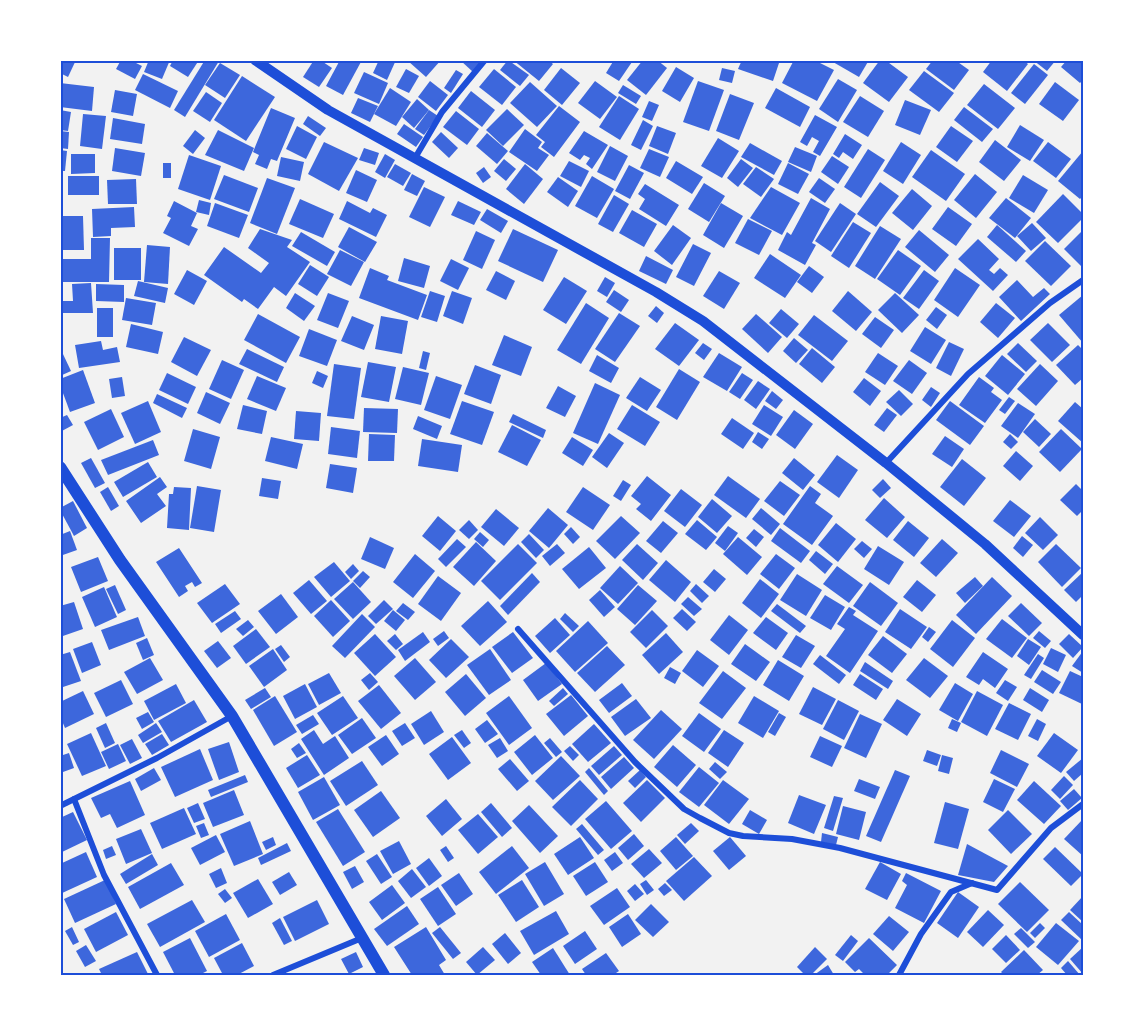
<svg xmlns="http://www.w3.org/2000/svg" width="1143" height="1035" font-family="'Work Sans',sans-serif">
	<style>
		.building { fill: #3d67dc }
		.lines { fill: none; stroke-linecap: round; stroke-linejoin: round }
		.minor { stroke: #1d4ed8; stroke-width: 6 }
		.tertiary { stroke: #1d4ed8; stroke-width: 10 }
		.secondary { stroke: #1d4ed8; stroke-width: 12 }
		.neatline { fill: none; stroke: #1d4ed8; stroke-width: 2 }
	</style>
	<rect width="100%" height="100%" fill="#f2f2f2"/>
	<g class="building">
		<path d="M 60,60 L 76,60 L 68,77 L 60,73 Z"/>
		<path d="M 121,60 L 130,60 L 142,66 L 135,79 L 116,69 Z"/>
		<path d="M 149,60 L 170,60 L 162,79 L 144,72 Z"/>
		<path d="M 173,60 L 199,60 L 188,77 L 170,66 Z"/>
		<path d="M 205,60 L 219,61 L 185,117 L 174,110 Z"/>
		<path d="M 314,60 L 320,60 L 332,68 L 319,87 L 303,77 Z"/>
		<path d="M 340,60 L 362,60 L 343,95 L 326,86 Z"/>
		<path d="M 379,60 L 396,60 L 387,80 L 373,73 Z"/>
		<path d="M 409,60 L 441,60 L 426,77 L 408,61 Z"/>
		<path d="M 460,60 L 483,60 L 473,72 Z"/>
		<path d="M 508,60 L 529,75 L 520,86 L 500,70 Z"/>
		<path d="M 513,60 L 548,60 L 553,64 L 539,81 Z"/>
		<path d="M 614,60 L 628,60 L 632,62 L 619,81 L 606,73 Z"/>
		<path d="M 643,60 L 657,60 L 667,68 L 646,95 L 627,80 Z"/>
		<path d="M 742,60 L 780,60 L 773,81 L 738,69 Z"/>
		<path d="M 794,60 L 814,60 L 834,70 L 817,101 L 782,83 Z"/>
		<path d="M 834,60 L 869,60 L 859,77 L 833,62 Z"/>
		<path d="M 880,60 L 885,60 L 908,77 L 889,102 L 863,83 Z"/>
		<path d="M 933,60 L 955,60 L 969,70 L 954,90 L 926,69 Z"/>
		<path d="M 992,60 L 1023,60 L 1028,64 L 1007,91 L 983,72 Z"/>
		<path d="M 1033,60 L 1056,60 L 1047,71 Z"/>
		<path d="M 1067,60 L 1083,60 L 1083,80 L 1080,83 L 1061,67 Z"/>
		<path d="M 220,63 L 240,75 L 225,98 L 205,85 Z"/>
		<path d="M 1034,64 L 1048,75 L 1025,104 L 1011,93 Z"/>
		<path d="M 676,67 L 694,78 L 680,102 L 662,91 Z"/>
		<path d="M 561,68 L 580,83 L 562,105 L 544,90 Z"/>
		<path d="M 722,68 L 735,71 L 732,83 L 719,80 Z"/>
		<path d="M 406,69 L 419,76 L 409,93 L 396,87 Z"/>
		<path d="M 494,69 L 516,87 L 502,105 L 479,87 Z"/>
		<path d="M 456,70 L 463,74 L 451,93 L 444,88 Z"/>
		<path d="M 924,71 L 954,93 L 939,112 L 909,90 Z"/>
		<path d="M 364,72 L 388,83 L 379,104 L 354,93 Z"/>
		<path d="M 143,74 L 178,91 L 170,108 L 135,90 Z"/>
		<path d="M 242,76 L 275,97 L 246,141 L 214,120 Z"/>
		<path d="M 838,79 L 857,90 L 838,122 L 819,109 Z"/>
		<path d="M 430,81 L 448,95 L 436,111 L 418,97 Z"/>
		<path d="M 595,81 L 617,97 L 600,119 L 578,103 Z"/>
		<path d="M 698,81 L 724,90 L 709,131 L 683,122 Z"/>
		<path d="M 530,82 L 557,106 L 537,127 L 510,103 Z"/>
		<path d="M 1055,82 L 1079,100 L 1063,121 L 1039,104 Z"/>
		<path d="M 60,83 L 94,87 L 92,111 L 60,107 Z"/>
		<path d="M 984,84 L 1015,108 L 998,129 L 967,105 Z"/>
		<path d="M 623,85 L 641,96 L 636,104 L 618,93 Z"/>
		<path d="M 390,88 L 411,102 L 396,126 L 374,114 Z"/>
		<path d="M 776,88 L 810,107 L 800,127 L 765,108 Z"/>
		<path d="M 115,90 L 137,94 L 133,116 L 111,112 Z"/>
		<path d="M 471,91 L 495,110 L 482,127 L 458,108 Z"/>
		<path d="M 206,92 L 222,103 L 210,122 L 193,111 Z"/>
		<path d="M 730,94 L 754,103 L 739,140 L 716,131 Z"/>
		<path d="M 619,96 L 639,109 L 620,140 L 599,127 Z"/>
		<path d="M 860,96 L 884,111 L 868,137 L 843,122 Z"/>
		<path d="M 358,98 L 378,106 L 370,122 L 351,113 Z"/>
		<path d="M 417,99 L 429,110 L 414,128 L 402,117 Z"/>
		<path d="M 905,100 L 931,110 L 920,135 L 895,125 Z"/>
		<path d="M 649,101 L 659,105 L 652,121 L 642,117 Z"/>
		<path d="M 559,106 L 580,122 L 554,157 L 541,147 L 545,142 L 536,135 Z"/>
		<path d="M 964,107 L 993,129 L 982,142 L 954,120 Z"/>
		<path d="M 271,108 L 295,118 L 277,161 L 271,159 L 267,169 L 255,164 L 259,155 L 253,152 Z"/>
		<path d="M 507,109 L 524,125 L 503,146 L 486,130 Z"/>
		<path d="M 60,110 L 71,112 L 68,131 L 60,130 Z"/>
		<path d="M 429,110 L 438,116 L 424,135 L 415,129 Z"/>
		<path d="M 456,111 L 479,129 L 467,145 L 443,127 Z"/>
		<path d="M 83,114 L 106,116 L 102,149 L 80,146 Z"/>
		<path d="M 815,115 L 837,127 L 820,156 L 813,152 L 819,141 L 812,137 L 807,146 L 800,142 Z"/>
		<path d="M 308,116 L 326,128 L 320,136 L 303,124 Z"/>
		<path d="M 113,118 L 145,124 L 142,144 L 110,139 Z"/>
		<path d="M 643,120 L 653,126 L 641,150 L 631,145 Z"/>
		<path d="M 404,124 L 423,137 L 416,147 L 397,134 Z"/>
		<path d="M 1020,125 L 1044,140 L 1030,161 L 1007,147 Z"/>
		<path d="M 297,126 L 317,137 L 306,159 L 286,149 Z"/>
		<path d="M 657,126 L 676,133 L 668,154 L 649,146 Z"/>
		<path d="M 951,126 L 973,141 L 957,162 L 936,147 Z"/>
		<path d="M 525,129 L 542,142 L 538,148 L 549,155 L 537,171 L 509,152 Z"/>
		<path d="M 195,130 L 205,138 L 193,154 L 183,146 Z"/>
		<path d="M 218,130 L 254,148 L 244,171 L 205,155 Z"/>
		<path d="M 60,131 L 69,132 L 68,149 L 60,148 Z"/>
		<path d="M 584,131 L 608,145 L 592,169 L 586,164 L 590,158 L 584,155 L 580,160 L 569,153 Z"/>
		<path d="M 441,132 L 458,148 L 449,158 L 432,142 Z"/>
		<path d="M 487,133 L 508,151 L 497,164 L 476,146 Z"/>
		<path d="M 845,134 L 862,145 L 853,159 L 843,152 L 839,158 L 833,154 Z"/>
		<path d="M 718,138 L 739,151 L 722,178 L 701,166 Z"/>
		<path d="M 995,140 L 1021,160 L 1004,181 L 979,162 Z"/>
		<path d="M 324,142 L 358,158 L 339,191 L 308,174 Z"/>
		<path d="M 901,142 L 921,155 L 903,184 L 883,171 Z"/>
		<path d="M 1048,142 L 1071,159 L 1056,178 L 1033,161 Z"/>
		<path d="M 750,143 L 782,161 L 774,175 L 741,157 Z"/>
		<path d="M 610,146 L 628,156 L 615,181 L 597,172 Z"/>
		<path d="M 795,147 L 817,156 L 811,172 L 788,162 Z"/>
		<path d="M 115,148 L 145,153 L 141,176 L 112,171 Z"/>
		<path d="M 364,148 L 379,153 L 375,165 L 359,160 Z"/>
		<path d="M 649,149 L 669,157 L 660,177 L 640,168 Z"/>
		<path d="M 868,149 L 885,160 L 861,198 L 844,187 Z"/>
		<path d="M 60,150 L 67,151 L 65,171 L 60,171 Z"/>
		<path d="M 931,150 L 965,174 L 946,201 L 912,177 Z"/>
		<path d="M 1083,151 L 1083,196 L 1080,199 L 1058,181 Z"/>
		<path d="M 71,154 L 95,154 L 95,173 L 71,174 Z"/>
		<path d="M 385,154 L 395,160 L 385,178 L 375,172 Z"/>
		<path d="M 189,155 L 221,166 L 210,200 L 178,189 Z"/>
		<path d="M 832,156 L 849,167 L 838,184 L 821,172 Z"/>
		<path d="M 281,157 L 304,162 L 300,181 L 277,176 Z"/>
		<path d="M 504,159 L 516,169 L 506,181 L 494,171 Z"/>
		<path d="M 741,159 L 753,168 L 738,187 L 727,178 Z"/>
		<path d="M 569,161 L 589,171 L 581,187 L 560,176 Z"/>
		<path d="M 676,161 L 703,177 L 692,194 L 666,178 Z"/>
		<rect x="163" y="163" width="8" height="15"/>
		<path d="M 788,163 L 809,174 L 798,194 L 778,184 Z"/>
		<path d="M 395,164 L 411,173 L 403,186 L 387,177 Z"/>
		<path d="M 525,164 L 543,179 L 524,204 L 506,189 Z"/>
		<path d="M 629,165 L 644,173 L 630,199 L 615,191 Z"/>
		<path d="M 484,167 L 491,177 L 483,183 L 476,173 Z"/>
		<path d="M 756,167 L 774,179 L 761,197 L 743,184 Z"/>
		<path d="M 356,170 L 377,180 L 367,202 L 346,193 Z"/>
		<path d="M 412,174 L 425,181 L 417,196 L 404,190 Z"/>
		<path d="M 975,174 L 997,192 L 976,218 L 954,200 Z"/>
		<path d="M 224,175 L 258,188 L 249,212 L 214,199 Z"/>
		<path d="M 1023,175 L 1048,190 L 1034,213 L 1009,198 Z"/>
		<rect x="68" y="176" width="31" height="19"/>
		<path d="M 592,176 L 614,189 L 597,218 L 575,206 Z"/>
		<path d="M 558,177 L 578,191 L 568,207 L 547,192 Z"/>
		<path d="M 267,178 L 295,188 L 277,234 L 250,223 Z"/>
		<path d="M 819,178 L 835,189 L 825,203 L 809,192 Z"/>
		<path d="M 136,179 L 137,204 L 108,204 L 107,180 Z"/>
		<path d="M 880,182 L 899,196 L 876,227 L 857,214 Z"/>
		<path d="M 704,183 L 725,196 L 709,222 L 688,209 Z"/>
		<path d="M 645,184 L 679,205 L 666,226 L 639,209 L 645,199 L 638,194 Z"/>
		<path d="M 424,187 L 445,197 L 430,227 L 409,217 Z"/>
		<path d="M 771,187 L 800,203 L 782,235 L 750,218 Z"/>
		<path d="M 912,189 L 932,206 L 913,230 L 892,213 Z"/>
		<path d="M 1063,194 L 1083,214 L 1083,218 L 1058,243 L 1036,222 Z"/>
		<path d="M 614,195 L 629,204 L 613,232 L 598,224 Z"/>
		<path d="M 811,198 L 830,209 L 812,243 L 816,245 L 805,265 L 778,250 L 787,232 L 791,235 Z"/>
		<path d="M 1006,198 L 1031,218 L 1015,238 L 989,218 Z"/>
		<path d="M 300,199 L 334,214 L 323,238 L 289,224 Z"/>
		<path d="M 199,200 L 211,203 L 209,215 L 196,212 Z"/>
		<path d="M 174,201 L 197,213 L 191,226 L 198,229 L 189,246 L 163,233 L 171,218 L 167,216 Z"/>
		<path d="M 347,201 L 370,213 L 373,208 L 387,215 L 376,237 L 339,219 Z"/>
		<path d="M 458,201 L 481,212 L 474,225 L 451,215 Z"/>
		<path d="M 215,203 L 248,215 L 239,238 L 207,226 Z"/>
		<path d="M 721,203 L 743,216 L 724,248 L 703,235 Z"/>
		<path d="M 840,203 L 856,214 L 831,252 L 815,241 Z"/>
		<path d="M 134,207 L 135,227 L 111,228 L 111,236 L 93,237 L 92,209 Z"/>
		<path d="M 948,207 L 972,224 L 956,246 L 932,229 Z"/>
		<path d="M 487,209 L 508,221 L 501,233 L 480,220 Z"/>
		<path d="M 632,210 L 657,224 L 644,247 L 619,233 Z"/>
		<path d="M 60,216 L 83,216 L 84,250 L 61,250 Z"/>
		<path d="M 748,219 L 772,231 L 759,255 L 735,243 Z"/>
		<path d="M 853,222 L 871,233 L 849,268 L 831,256 Z"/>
		<path d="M 1032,223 L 1046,238 L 1031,251 L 1017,236 Z"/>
		<path d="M 673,225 L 691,238 L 672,265 L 654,251 Z"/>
		<path d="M 997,225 L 1026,251 L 1016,262 L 987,237 Z"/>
		<path d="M 880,226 L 901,239 L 875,279 L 855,266 Z"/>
		<path d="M 349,227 L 377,242 L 365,262 L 338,247 Z"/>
		<path d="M 260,229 L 292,240 L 287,247 L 310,262 L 286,296 L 274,287 L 258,309 L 244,299 L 242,302 L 204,275 L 224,247 L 261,273 L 269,263 L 248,248 Z"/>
		<path d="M 513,229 L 558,250 L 543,282 L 498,261 Z"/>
		<path d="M 919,230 L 949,255 L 935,272 L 905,247 Z"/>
		<path d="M 476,231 L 495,240 L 482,269 L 463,260 Z"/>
		<path d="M 301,232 L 335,252 L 327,266 L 292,246 Z"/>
		<path d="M 1081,232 L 1083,234 L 1083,268 L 1064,249 Z"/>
		<path d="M 91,238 L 110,238 L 109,282 L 60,282 L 60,259 L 91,259 Z"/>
		<path d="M 978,239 L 999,259 L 989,270 L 994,274 L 1000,268 L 1008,275 L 993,291 L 958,259 Z"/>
		<path d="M 1045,241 L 1071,266 L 1051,286 L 1025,261 Z"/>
		<path d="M 693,244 L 711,253 L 694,286 L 676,277 Z"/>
		<path d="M 147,245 L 170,247 L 168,284 L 144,282 Z"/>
		<rect x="114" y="248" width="27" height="32"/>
		<path d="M 340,250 L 364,262 L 351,286 L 327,274 Z"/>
		<path d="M 898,250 L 921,266 L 900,295 L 877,279 Z"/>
		<path d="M 770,254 L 801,275 L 785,298 L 754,278 Z"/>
		<path d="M 646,256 L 673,270 L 666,284 L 639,271 Z"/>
		<path d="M 404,258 L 430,266 L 424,288 L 398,281 Z"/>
		<path d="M 451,259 L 469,268 L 458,290 L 440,281 Z"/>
		<path d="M 310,265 L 329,277 L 317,296 L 298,284 Z"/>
		<path d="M 809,266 L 824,277 L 812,293 L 797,282 Z"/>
		<path d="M 370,268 L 389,276 L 387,280 L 427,295 L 418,320 L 359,298 Z"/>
		<path d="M 955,268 L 980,285 L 958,317 L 934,300 Z"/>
		<path d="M 187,270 L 207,281 L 194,305 L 174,294 Z"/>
		<path d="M 924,270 L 939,281 L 919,309 L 903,298 Z"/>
		<path d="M 496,271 L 515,281 L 506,300 L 486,290 Z"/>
		<path d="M 719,271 L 740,283 L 724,309 L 703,296 Z"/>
		<path d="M 564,277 L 587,291 L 566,324 L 543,310 Z"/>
		<path d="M 605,277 L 615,283 L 607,297 L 597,291 Z"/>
		<path d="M 1017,280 L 1033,297 L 1044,288 L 1050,294 L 1021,321 L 999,297 Z"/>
		<path d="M 138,281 L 168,288 L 165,303 L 134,296 Z"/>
		<path d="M 91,283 L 93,313 L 62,313 L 62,301 L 73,301 L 72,284 Z"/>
		<path d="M 96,284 L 124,285 L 124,302 L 96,301 Z"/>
		<path d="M 614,290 L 629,300 L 621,312 L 606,302 Z"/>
		<path d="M 430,291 L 445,296 L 437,322 L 421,317 Z"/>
		<path d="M 452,291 L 472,298 L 463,324 L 443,316 Z"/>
		<path d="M 848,291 L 872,312 L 856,331 L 832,311 Z"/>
		<path d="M 295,293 L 315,306 L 304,321 L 286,308 Z"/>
		<path d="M 328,293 L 349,301 L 338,328 L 317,320 Z"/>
		<path d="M 895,293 L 919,315 L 902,333 L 878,310 Z"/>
		<path d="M 1083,295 L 1083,343 L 1059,315 Z"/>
		<path d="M 126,298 L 156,303 L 152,325 L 122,320 Z"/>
		<path d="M 586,303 L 609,318 L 581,364 L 557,350 Z"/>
		<path d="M 996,303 L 1015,318 L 998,338 L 980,322 Z"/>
		<path d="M 656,306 L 664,313 L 657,323 L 648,316 Z"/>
		<path d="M 936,307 L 947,315 L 937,329 L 926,320 Z"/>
		<rect x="97" y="308" width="16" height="29"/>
		<path d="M 781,309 L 799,324 L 787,338 L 769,323 Z"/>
		<path d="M 619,313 L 640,326 L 615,362 L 595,349 Z"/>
		<path d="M 258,314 L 300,337 L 286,363 L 244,340 Z"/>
		<path d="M 756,314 L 782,337 L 768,353 L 742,329 Z"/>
		<path d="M 814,315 L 848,341 L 832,361 L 798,335 Z"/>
		<path d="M 352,316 L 374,325 L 364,350 L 341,341 Z"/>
		<path d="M 381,316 L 408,321 L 402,354 L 375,349 Z"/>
		<path d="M 875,317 L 894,330 L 881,348 L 862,334 Z"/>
		<path d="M 675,323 L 699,340 L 679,366 L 655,349 Z"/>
		<path d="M 1048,323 L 1070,345 L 1052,362 L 1030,340 Z"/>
		<path d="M 131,324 L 163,332 L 158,354 L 126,347 Z"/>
		<path d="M 925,327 L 946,340 L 931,364 L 910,351 Z"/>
		<path d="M 309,329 L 337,340 L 327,366 L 299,356 Z"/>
		<path d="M 504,335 L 532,347 L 521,376 L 492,365 Z"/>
		<path d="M 184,337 L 211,350 L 197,376 L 171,362 Z"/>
		<path d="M 794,338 L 808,350 L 796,363 L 783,351 Z"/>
		<path d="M 101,341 L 103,350 L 117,347 L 120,362 L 79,368 L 75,345 Z"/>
		<path d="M 949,342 L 964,349 L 951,376 L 936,368 Z"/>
		<path d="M 703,343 L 712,349 L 704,360 L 695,353 Z"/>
		<path d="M 1018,343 L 1037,361 L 1026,372 L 1007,354 Z"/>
		<path d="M 1078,345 L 1083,350 L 1083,378 L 1075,385 L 1056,365 Z"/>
		<path d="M 812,348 L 835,367 L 822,383 L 799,364 Z"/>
		<path d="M 247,349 L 284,367 L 277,382 L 239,364 Z"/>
		<path d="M 423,351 L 430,353 L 426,370 L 419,368 Z"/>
		<path d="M 62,352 L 71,371 L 60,376 L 60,353 Z"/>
		<path d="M 719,353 L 742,367 L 727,391 L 703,377 Z"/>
		<path d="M 878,353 L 898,366 L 885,385 L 865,372 Z"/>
		<path d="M 597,355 L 619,368 L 611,383 L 589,371 Z"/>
		<path d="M 1002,355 L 1025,374 L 1008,395 L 985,376 Z"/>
		<path d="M 222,360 L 244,370 L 231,399 L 209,389 Z"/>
		<path d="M 909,360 L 927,373 L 912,394 L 893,381 Z"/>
		<path d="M 368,362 L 396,367 L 389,402 L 361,397 Z"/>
		<path d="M 334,364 L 361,368 L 354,419 L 327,416 Z"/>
		<path d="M 1040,364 L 1058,381 L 1036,406 L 1017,389 Z"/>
		<path d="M 475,365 L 501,375 L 491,404 L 464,394 Z"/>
		<path d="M 403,367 L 429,373 L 421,405 L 395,399 Z"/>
		<path d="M 679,369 L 700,382 L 677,420 L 656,407 Z"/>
		<path d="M 83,370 L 95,403 L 70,412 L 60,385 L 60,379 Z"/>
		<path d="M 317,371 L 328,376 L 323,388 L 312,383 Z"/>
		<path d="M 167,373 L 196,387 L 188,404 L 159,390 Z"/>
		<path d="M 742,373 L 753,380 L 740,399 L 729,392 Z"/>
		<path d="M 257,376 L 286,388 L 276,411 L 247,399 Z"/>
		<path d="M 436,376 L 462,385 L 450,419 L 424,410 Z"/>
		<path d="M 122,377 L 125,396 L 112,398 L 109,379 Z"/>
		<path d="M 640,377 L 661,390 L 647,411 L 626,398 Z"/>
		<path d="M 979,377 L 994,388 L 991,392 L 1002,400 L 985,423 L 959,405 Z"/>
		<path d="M 864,378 L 881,391 L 870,406 L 853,392 Z"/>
		<path d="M 758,381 L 770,389 L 756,409 L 744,400 Z"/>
		<path d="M 595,383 L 620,395 L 598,444 L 573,433 Z"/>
		<path d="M 558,386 L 576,396 L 565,417 L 546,408 Z"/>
		<path d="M 931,387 L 940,393 L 931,407 L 922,400 Z"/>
		<path d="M 899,390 L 913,404 L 901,416 L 886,402 Z"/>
		<path d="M 772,391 L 783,400 L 776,409 L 765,401 Z"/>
		<path d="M 206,392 L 230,403 L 220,424 L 197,413 Z"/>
		<path d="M 157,394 L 187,408 L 182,418 L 153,403 Z"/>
		<path d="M 1009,397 L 1015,401 L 1005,414 L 999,410 Z"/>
		<path d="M 148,401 L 161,432 L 135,444 L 121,413 Z"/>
		<path d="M 462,401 L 494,412 L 482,445 L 450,434 Z"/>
		<path d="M 950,401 L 984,426 L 970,445 L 936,420 Z"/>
		<path d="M 1075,402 L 1083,409 L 1083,443 L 1058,421 Z"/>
		<path d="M 1018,403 L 1035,414 L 1018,438 L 1001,426 Z"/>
		<path d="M 243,405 L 267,411 L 262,434 L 237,429 Z"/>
		<path d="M 632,405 L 660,422 L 645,446 L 617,429 Z"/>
		<path d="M 764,405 L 783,417 L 771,436 L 752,424 Z"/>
		<path d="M 364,408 L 398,409 L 397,433 L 363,432 Z"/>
		<path d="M 887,408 L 897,415 L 884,432 L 874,425 Z"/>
		<path d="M 111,409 L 124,437 L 98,450 L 84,422 Z"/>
		<path d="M 794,410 L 813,424 L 795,449 L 776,435 Z"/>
		<path d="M 296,411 L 321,413 L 319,441 L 294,439 Z"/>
		<path d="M 513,414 L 546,430 L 543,438 L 509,422 Z"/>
		<path d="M 67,415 L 73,425 L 60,432 L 60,418 Z"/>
		<path d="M 418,416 L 442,426 L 437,439 L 413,429 Z"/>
		<path d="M 732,418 L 754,433 L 743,449 L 721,434 Z"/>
		<path d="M 1035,419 L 1051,434 L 1039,447 L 1023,432 Z"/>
		<path d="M 512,425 L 541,440 L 527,466 L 498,452 Z"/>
		<path d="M 331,427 L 360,431 L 357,458 L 328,454 Z"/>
		<path d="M 193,429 L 220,437 L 211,469 L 184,461 Z"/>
		<path d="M 1061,429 L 1082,449 L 1060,472 L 1039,452 Z"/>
		<path d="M 758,432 L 769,439 L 762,449 L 752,442 Z"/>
		<path d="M 609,433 L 624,443 L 607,468 L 592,457 Z"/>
		<path d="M 369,434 L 395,435 L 394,461 L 368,461 Z"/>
		<path d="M 1010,434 L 1018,442 L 1011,449 L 1003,442 Z"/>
		<path d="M 945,436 L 964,449 L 952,467 L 932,454 Z"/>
		<path d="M 271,437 L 303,444 L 297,469 L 265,461 Z"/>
		<path d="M 572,437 L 593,450 L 583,466 L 562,453 Z"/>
		<path d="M 422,439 L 462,445 L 458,472 L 418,466 Z"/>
		<path d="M 153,440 L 159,455 L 108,475 L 101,460 Z"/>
		<path d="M 1016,451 L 1033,466 L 1020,481 L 1003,466 Z"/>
		<path d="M 837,455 L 858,470 L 839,498 L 817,482 Z"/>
		<path d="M 91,458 L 105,483 L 95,488 L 81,463 Z"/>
		<path d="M 794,458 L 815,475 L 803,490 L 782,473 Z"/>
		<path d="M 962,459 L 986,478 L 964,506 L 940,487 Z"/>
		<path d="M 148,462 L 157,477 L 123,497 L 114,482 Z"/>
		<path d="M 330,464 L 357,468 L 353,493 L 326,488 Z"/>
		<path d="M 647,476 L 671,495 L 651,521 L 636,509 L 641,504 L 631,496 Z"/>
		<path d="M 728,476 L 760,499 L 746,518 L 714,495 Z"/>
		<path d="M 160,477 L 167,487 L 157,494 L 166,506 L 141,523 L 126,501 Z"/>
		<path d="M 262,478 L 281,481 L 278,499 L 259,496 Z"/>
		<path d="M 883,479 L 891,488 L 880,498 L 872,490 Z"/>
		<path d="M 623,480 L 631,485 L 621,501 L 613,496 Z"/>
		<path d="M 780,481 L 800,495 L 784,516 L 764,501 Z"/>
		<path d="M 1076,484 L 1083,491 L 1083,510 L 1077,516 L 1060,500 Z"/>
		<path d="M 197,486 L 221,490 L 214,532 L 190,528 Z"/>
		<path d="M 810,486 L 821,494 L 815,503 L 833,516 L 812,545 L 783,524 Z"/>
		<path d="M 108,487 L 119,506 L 111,511 L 100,492 Z"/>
		<path d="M 174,487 L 191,488 L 189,530 L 167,528 L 169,494 L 173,494 Z"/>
		<path d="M 583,487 L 610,505 L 593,530 L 566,512 Z"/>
		<path d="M 681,489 L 702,505 L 685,527 L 664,511 Z"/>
		<path d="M 884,498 L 905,517 L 887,538 L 865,520 Z"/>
		<path d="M 712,499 L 732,516 L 717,533 L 698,517 Z"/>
		<path d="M 1010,500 L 1031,516 L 1014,537 L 993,521 Z"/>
		<path d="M 73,501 L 87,528 L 74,536 L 60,510 L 60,508 Z"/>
		<path d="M 548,508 L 568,525 L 549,548 L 529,531 Z"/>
		<path d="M 761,508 L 780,524 L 771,535 L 752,519 Z"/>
		<path d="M 496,509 L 519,528 L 504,546 L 481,527 Z"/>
		<path d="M 438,516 L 456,531 L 440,551 L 422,536 Z"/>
		<path d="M 621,516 L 640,533 L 615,559 L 596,541 Z"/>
		<path d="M 1040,517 L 1058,535 L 1043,550 L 1025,533 Z"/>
		<path d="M 469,520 L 478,530 L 469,539 L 459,530 Z"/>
		<path d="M 697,520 L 717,537 L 706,550 L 685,534 Z"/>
		<path d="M 663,521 L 678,533 L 661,553 L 646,541 Z"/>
		<path d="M 908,521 L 929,538 L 914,557 L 893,540 Z"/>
		<path d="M 836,523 L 856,539 L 838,562 L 818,545 Z"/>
		<path d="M 728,526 L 738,533 L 725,551 L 715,543 Z"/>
		<path d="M 571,527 L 580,537 L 573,544 L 564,534 Z"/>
		<path d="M 780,528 L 810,551 L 801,563 L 771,541 Z"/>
		<path d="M 754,529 L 764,537 L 756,547 L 746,538 Z"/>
		<path d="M 70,531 L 77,550 L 60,556 L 60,535 Z"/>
		<path d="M 480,532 L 489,540 L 483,547 L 474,539 Z"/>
		<path d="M 529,534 L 544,550 L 536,558 L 521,542 Z"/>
		<path d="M 1022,536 L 1033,545 L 1023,557 L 1013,548 Z"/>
		<path d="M 370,537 L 394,548 L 385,569 L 361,559 Z"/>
		<path d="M 738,537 L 762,557 L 747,575 L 723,554 Z"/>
		<path d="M 457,539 L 466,547 L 446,567 L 438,559 Z"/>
		<path d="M 942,539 L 958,553 L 936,577 L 920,563 Z"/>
		<path d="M 862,541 L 872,549 L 864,558 L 854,549 Z"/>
		<path d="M 476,542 L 496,561 L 474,586 L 453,567 Z"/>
		<path d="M 518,544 L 537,563 L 500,600 L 481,581 Z"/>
		<path d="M 557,544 L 565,553 L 550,566 L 542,556 Z"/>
		<path d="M 637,544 L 658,563 L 643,580 L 622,560 Z"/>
		<path d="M 1056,544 L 1081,568 L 1062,587 L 1038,562 Z"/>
		<path d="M 878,546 L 904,562 L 889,585 L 864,569 Z"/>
		<path d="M 589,547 L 606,568 L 579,589 L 562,569 Z"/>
		<path d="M 179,548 L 202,583 L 195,587 L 192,582 L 185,586 L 188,591 L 179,597 L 156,562 Z"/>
		<path d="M 816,551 L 833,564 L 825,574 L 809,560 Z"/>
		<path d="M 415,554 L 435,571 L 413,598 L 393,582 Z"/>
		<path d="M 776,554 L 795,568 L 779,589 L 760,574 Z"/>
		<path d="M 98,557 L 108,581 L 81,592 L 71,567 Z"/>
		<path d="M 666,560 L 691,582 L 675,602 L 649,580 Z"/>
		<path d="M 334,562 L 350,581 L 331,597 L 314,577 Z"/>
		<path d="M 353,564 L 359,571 L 351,579 L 345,572 Z"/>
		<path d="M 620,566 L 638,583 L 618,604 L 600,588 Z"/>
		<path d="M 837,566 L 863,585 L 849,603 L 823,584 Z"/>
		<path d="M 714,569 L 726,579 L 715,592 L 703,582 Z"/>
		<path d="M 363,571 L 370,577 L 360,588 L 353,581 Z"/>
		<path d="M 1083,572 L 1083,595 L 1076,602 L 1064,590 Z"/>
		<path d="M 532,573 L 540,582 L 508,615 L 500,606 Z"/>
		<path d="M 797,574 L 822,590 L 806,616 L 780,600 Z"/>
		<path d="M 438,576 L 461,593 L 441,621 L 418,604 Z"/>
		<path d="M 975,577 L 983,586 L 965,603 L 956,593 Z"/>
		<path d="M 992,577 L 1012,596 L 976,634 L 956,615 Z"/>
		<path d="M 760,579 L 779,594 L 761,618 L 742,603 Z"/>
		<path d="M 309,580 L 327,601 L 311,614 L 293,593 Z"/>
		<path d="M 917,580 L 936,595 L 922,612 L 903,597 Z"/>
		<path d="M 353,582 L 371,602 L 353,619 L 334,599 Z"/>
		<path d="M 870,582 L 898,603 L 881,626 L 853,606 Z"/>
		<path d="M 225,584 L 240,604 L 212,623 L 197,603 Z"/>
		<path d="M 696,584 L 709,596 L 702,603 L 690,591 Z"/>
		<path d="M 115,585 L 126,610 L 118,614 L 106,589 Z"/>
		<path d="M 638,585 L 657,601 L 635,625 L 617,609 Z"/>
		<path d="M 104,587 L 117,617 L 95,627 L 82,597 Z"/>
		<path d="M 600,590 L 615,607 L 604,617 L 589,600 Z"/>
		<path d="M 281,594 L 298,617 L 276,634 L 258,611 Z"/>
		<path d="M 825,595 L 845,607 L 831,630 L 810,618 Z"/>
		<path d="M 688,597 L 702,609 L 694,616 L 681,604 Z"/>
		<path d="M 331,600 L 350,621 L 333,637 L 314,616 Z"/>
		<path d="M 384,600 L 393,609 L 376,624 L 368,616 Z"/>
		<path d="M 488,601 L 507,622 L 480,646 L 461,626 Z"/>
		<path d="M 74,602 L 83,629 L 60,637 L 60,606 Z"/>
		<path d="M 403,603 L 415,612 L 408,620 L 396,611 Z"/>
		<path d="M 1021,603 L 1042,623 L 1029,636 L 1008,616 Z"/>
		<path d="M 777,604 L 806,626 L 800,633 L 771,611 Z"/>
		<path d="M 849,607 L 856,611 L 853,615 L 878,631 L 850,673 L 826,656 L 845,629 L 837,624 Z"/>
		<path d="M 682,609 L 696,622 L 687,631 L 673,618 Z"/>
		<path d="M 900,609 L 927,627 L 911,649 L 885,632 Z"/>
		<path d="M 393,610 L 405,620 L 396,631 L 384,621 Z"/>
		<path d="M 652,610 L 668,626 L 646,648 L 630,632 Z"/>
		<path d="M 235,611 L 241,619 L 221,633 L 215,624 Z"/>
		<path d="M 565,613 L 579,626 L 573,632 L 560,619 Z"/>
		<path d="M 362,614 L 375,627 L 345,658 L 332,646 Z"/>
		<path d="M 729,615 L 748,630 L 729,655 L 710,640 Z"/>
		<path d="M 138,617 L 145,636 L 109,650 L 101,630 Z"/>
		<path d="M 766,617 L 788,633 L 776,650 L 753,633 Z"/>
		<path d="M 555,618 L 570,635 L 550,653 L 535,636 Z"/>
		<path d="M 1002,619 L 1027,638 L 1012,658 L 986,639 Z"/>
		<path d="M 248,620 L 254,627 L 243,636 L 236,629 Z"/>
		<path d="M 952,620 L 975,638 L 953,667 L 930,649 Z"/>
		<path d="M 588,621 L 608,643 L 575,672 L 556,651 Z"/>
		<path d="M 929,627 L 936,632 L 928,642 L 922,637 Z"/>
		<path d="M 256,629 L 270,647 L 246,664 L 233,646 Z"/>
		<path d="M 444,631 L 449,638 L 438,646 L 433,639 Z"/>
		<path d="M 1039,631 L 1051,641 L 1045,648 L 1033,638 Z"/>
		<path d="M 423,632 L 430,642 L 405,661 L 398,650 Z"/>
		<path d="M 513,632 L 533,658 L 512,673 L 492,647 Z"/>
		<path d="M 666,633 L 683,652 L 659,674 L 642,655 Z"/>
		<path d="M 375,634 L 396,657 L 375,676 L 354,653 Z"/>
		<path d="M 395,634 L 403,644 L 396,650 L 387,641 Z"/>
		<path d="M 1069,634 L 1083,647 L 1073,658 L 1059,644 Z"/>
		<path d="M 796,635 L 815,646 L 801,668 L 782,657 Z"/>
		<path d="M 883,636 L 907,654 L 892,673 L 868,655 Z"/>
		<path d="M 147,638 L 154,655 L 143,660 L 136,643 Z"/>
		<path d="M 451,639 L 469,657 L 446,678 L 429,660 Z"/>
		<path d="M 1028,639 L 1041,647 L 1029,665 L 1017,656 Z"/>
		<path d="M 218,641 L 231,658 L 217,668 L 204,651 Z"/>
		<path d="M 92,642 L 101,665 L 82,673 L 73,649 Z"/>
		<path d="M 745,644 L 770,662 L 756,681 L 731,664 Z"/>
		<path d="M 281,645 L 290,657 L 284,662 L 275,649 Z"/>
		<path d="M 607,646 L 625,665 L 595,692 L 577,673 Z"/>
		<path d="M 1051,648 L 1066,655 L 1058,672 L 1043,664 Z"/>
		<path d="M 273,649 L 287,670 L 264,687 L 249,666 Z"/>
		<path d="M 490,649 L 511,680 L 489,695 L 467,665 Z"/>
		<path d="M 697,650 L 719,666 L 703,687 L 682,671 Z"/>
		<path d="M 1083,651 L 1083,673 L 1072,666 Z"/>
		<path d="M 70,652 L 81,681 L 60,688 L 60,655 Z"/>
		<path d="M 983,652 L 1008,669 L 995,688 L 983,679 L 979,685 L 966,677 Z"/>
		<path d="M 1038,654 L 1044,658 L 1031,679 L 1024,675 Z"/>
		<path d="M 820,655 L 846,675 L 839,684 L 813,664 Z"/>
		<path d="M 150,658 L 163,680 L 137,694 L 124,672 Z"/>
		<path d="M 415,658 L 436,682 L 415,700 L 394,676 Z"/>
		<path d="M 924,658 L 948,676 L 930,698 L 906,680 Z"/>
		<path d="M 778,660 L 804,676 L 789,701 L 763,685 Z"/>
		<path d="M 865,662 L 893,681 L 888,689 L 860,671 Z"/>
		<path d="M 546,663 L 562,684 L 538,701 L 523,680 Z"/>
		<path d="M 670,667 L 681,673 L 675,684 L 664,678 Z"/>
		<path d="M 1042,670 L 1061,682 L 1053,694 L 1034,682 Z"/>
		<path d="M 723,671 L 746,688 L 722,719 L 699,703 Z"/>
		<path d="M 1070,671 L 1083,677 L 1082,704 L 1059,693 Z"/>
		<path d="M 329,673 L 341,693 L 319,705 L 308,684 Z"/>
		<path d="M 370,673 L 378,682 L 369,690 L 361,680 Z"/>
		<path d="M 466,674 L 486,698 L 465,716 L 445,692 Z"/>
		<path d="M 860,674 L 883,689 L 876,700 L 853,685 Z"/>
		<path d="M 121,680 L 133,704 L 106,717 L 94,693 Z"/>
		<path d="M 1005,680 L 1017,687 L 1008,701 L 996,693 Z"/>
		<path d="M 622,683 L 632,696 L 609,713 L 599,700 Z"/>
		<path d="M 955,683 L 973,694 L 958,721 L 939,710 Z"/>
		<path d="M 176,684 L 186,703 L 154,720 L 144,701 Z"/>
		<path d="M 305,684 L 317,707 L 295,719 L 283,696 Z"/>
		<path d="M 379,685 L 401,713 L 381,729 L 358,701 Z"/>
		<path d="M 813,687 L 836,699 L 822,725 L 799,714 Z"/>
		<path d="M 265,688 L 271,697 L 251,709 L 245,700 Z"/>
		<path d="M 563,688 L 568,694 L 554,706 L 549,701 Z"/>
		<path d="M 1030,688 L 1049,700 L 1042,712 L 1023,700 Z"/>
		<path d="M 83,691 L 94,714 L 65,728 L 60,716 L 60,702 Z"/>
		<path d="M 977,691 L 1003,705 L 987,736 L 961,722 Z"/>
		<path d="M 571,695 L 588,716 L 564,736 L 546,714 Z"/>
		<path d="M 275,696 L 297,732 L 274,746 L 253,710 Z"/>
		<path d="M 343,696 L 358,718 L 332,735 L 317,713 Z"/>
		<path d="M 509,696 L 532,728 L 509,745 L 486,713 Z"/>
		<path d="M 754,696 L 779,711 L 763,738 L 738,723 Z"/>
		<path d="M 636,699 L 651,718 L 625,736 L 611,717 Z"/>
		<path d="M 897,699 L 921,714 L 907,736 L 883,720 Z"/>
		<path d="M 194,700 L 207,722 L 171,742 L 158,721 Z"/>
		<path d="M 838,700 L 859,711 L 844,740 L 823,729 Z"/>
		<path d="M 1009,703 L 1031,714 L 1018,740 L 995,729 Z"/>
		<path d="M 661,710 L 682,729 L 654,759 L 633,740 Z"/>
		<path d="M 431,711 L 444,732 L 424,745 L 411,724 Z"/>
		<path d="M 148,712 L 154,722 L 142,729 L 136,718 Z"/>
		<path d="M 699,713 L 721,729 L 704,752 L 682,736 Z"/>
		<path d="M 779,713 L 786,717 L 775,736 L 768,732 Z"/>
		<path d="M 860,714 L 882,724 L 866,758 L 844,748 Z"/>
		<path d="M 313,715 L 319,724 L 302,734 L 296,725 Z"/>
		<path d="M 362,718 L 376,738 L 352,754 L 338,735 Z"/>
		<path d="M 952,719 L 961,723 L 957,732 L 948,728 Z"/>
		<path d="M 1037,719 L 1046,724 L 1038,741 L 1028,736 Z"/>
		<path d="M 487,720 L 498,734 L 485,743 L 475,729 Z"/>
		<path d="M 106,723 L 115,743 L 105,748 L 96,728 Z"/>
		<path d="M 156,723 L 162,732 L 143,743 L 138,735 Z"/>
		<path d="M 405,723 L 415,738 L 402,746 L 392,731 Z"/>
		<path d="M 594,724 L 611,743 L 588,762 L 572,744 Z"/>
		<path d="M 314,730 L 323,744 L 335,736 L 349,758 L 324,775 L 301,739 Z"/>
		<path d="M 462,730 L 471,743 L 464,748 L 454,735 Z"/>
		<path d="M 724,730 L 744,743 L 728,767 L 708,753 Z"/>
		<path d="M 91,733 L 106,766 L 82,776 L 67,744 Z"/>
		<path d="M 1054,733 L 1078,750 L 1061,773 L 1037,756 Z"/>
		<path d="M 162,734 L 169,745 L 152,755 L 145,744 Z"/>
		<path d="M 386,735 L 399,754 L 382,766 L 368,747 Z"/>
		<path d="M 535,735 L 553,758 L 532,775 L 514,752 Z"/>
		<path d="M 820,736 L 842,746 L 832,767 L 810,757 Z"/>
		<path d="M 452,737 L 471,763 L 448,780 L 429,754 Z"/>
		<path d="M 500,738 L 508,751 L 497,758 L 488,745 Z"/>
		<path d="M 550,738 L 562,752 L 556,757 L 544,743 Z"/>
		<path d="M 132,739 L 142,758 L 130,764 L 120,745 Z"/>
		<path d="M 229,742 L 239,772 L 219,780 L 208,749 Z"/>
		<path d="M 299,743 L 306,753 L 297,758 L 291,749 Z"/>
		<path d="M 118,744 L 126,761 L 109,769 L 101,752 Z"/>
		<path d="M 673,745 L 696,765 L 677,787 L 654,767 Z"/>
		<path d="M 570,746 L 579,755 L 573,761 L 564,751 Z"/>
		<path d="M 614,746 L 622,755 L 599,775 L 591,766 Z"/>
		<path d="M 200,749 L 213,780 L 175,797 L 161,767 Z"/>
		<path d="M 927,750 L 941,755 L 937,766 L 923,761 Z"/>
		<path d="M 1001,750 L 1029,764 L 1017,787 L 990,773 Z"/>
		<path d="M 69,753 L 74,768 L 63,772 L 60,756 Z"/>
		<path d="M 307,755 L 320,775 L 298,788 L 286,768 Z"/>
		<path d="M 942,755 L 953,758 L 949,774 L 938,771 Z"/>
		<path d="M 561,756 L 580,776 L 553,800 L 535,781 Z"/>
		<path d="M 624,757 L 634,768 L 611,789 L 601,777 Z"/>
		<path d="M 1083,758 L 1083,773 L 1074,781 L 1066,772 Z"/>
		<path d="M 510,759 L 529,781 L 517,791 L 498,769 Z"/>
		<path d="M 362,761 L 378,785 L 346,806 L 330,781 Z"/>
		<path d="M 715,762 L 727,772 L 720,779 L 709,769 Z"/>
		<path d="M 699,767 L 719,783 L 699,807 L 679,792 Z"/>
		<path d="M 154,768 L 161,780 L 141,791 L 135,779 Z"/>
		<path d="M 589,768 L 608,791 L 604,795 L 585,772 Z"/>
		<path d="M 640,770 L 646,777 L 635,788 L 628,781 Z"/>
		<path d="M 895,770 L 910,776 L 881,842 L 866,836 Z"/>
		<path d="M 245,775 L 248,782 L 211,797 L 208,790 Z"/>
		<path d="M 1064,776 L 1073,785 L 1060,799 L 1051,790 Z"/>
		<path d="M 324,777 L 340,805 L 313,820 L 298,792 Z"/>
		<path d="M 859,779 L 880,787 L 875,799 L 854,791 Z"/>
		<path d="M 994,779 L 1015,789 L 1003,812 L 983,802 Z"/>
		<path d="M 580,780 L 598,799 L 571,826 L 552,807 Z"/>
		<path d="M 647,780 L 665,798 L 641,822 L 623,803 Z"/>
		<path d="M 723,780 L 749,799 L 729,824 L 704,805 Z"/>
		<path d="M 130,781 L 145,815 L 117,828 L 110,814 L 101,818 L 91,798 Z"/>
		<path d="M 1034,781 L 1061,806 L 1044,824 L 1017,800 Z"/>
		<path d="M 1074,789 L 1082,798 L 1068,810 L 1060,801 Z"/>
		<path d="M 234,790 L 244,815 L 213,827 L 203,803 Z"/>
		<path d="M 381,791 L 400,818 L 373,837 L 354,810 Z"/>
		<path d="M 799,795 L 826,805 L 814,834 L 788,823 Z"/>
		<path d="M 834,796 L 843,798 L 833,831 L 824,828 Z"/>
		<path d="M 446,799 L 462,819 L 442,836 L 426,816 Z"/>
		<path d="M 606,801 L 632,831 L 611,849 L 585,819 Z"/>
		<path d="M 945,802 L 969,809 L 958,849 L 934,843 Z"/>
		<path d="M 198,803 L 205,819 L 194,823 L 187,808 Z"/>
		<path d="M 491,803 L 512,828 L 502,837 L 481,812 Z"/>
		<path d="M 529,805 L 558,836 L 540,853 L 512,821 Z"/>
		<path d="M 843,806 L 866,812 L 859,840 L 836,834 Z"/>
		<path d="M 184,808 L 196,834 L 162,849 L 150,823 Z"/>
		<path d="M 338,809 L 365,852 L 343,866 L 316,822 Z"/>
		<path d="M 750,810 L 767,820 L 759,834 L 742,824 Z"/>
		<path d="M 1008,810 L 1032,834 L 1011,854 L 988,830 Z"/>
		<path d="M 73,812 L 87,840 L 60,853 L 60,818 Z"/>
		<path d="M 478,814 L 498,837 L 478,854 L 458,830 Z"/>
		<path d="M 1083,819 L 1083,856 L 1064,839 Z"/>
		<path d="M 250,821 L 263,854 L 234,866 L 220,834 Z"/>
		<path d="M 204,823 L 209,835 L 201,838 L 196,826 Z"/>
		<path d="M 691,823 L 699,831 L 685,844 L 677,835 Z"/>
		<path d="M 582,824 L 604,850 L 598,855 L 576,829 Z"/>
		<path d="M 141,829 L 152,853 L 126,864 L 116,839 Z"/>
		<path d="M 822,833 L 838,837 L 836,845 L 821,842 Z"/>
		<path d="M 634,834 L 644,846 L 628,860 L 618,848 Z"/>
		<path d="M 216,835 L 225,852 L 200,865 L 191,848 Z"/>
		<path d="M 273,837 L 276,845 L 266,850 L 262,842 Z"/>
		<path d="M 580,837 L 594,858 L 568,875 L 554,854 Z"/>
		<path d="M 676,837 L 693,856 L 676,870 L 660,851 Z"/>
		<path d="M 730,837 L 746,856 L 729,870 L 713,851 Z"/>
		<path d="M 399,841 L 411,864 L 393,874 L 380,851 Z"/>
		<path d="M 287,843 L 291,851 L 261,865 L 258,858 Z"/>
		<path d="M 967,844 L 1008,866 L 994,882 L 958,875 Z"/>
		<path d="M 112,846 L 116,855 L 106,859 L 103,850 Z"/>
		<path d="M 446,846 L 454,858 L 448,862 L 440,850 Z"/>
		<path d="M 512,846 L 529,868 L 496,894 L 479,872 Z"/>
		<path d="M 1055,847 L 1083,874 L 1071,886 L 1043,859 Z"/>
		<path d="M 649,849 L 662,863 L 644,878 L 631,864 Z"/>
		<path d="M 86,852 L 97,877 L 60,894 L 60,864 Z"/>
		<path d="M 615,852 L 623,863 L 612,871 L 604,860 Z"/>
		<path d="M 152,854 L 158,865 L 126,884 L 120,874 Z"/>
		<path d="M 377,854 L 392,877 L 381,884 L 366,861 Z"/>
		<path d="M 694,857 L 712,876 L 684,901 L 666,881 Z"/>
		<path d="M 429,858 L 442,876 L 429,886 L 416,868 Z"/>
		<path d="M 545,862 L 564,894 L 544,906 L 525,874 Z"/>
		<path d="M 595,862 L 608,882 L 586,896 L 573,876 Z"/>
		<path d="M 880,862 L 901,874 L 887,900 L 865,889 Z"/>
		<path d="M 171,863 L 184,885 L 140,909 L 128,887 Z"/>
		<path d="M 355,866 L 364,882 L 352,889 L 343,872 Z"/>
		<path d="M 221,868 L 227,883 L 216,888 L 209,874 Z"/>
		<path d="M 412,869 L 426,887 L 411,898 L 398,881 Z"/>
		<path d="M 289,872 L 297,885 L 280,895 L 272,882 Z"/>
		<path d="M 459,873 L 473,894 L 456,906 L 441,885 Z"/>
		<path d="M 906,873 L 941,891 L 924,923 L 895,908 L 907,885 L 902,881 Z"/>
		<path d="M 258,879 L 273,904 L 248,918 L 233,893 Z"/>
		<path d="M 105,880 L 116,904 L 75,923 L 64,899 Z"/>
		<path d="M 522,880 L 539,907 L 516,922 L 498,895 Z"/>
		<path d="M 646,880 L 654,890 L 647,895 L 640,884 Z"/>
		<path d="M 1020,882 L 1049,910 L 1027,932 L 998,904 Z"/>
		<path d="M 665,883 L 672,890 L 664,896 L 658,889 Z"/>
		<path d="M 635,884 L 644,894 L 635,901 L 627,891 Z"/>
		<path d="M 392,885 L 405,903 L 382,920 L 369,902 Z"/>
		<path d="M 438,887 L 456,914 L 438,926 L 420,899 Z"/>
		<path d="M 617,888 L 630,907 L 604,925 L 590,906 Z"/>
		<path d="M 225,889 L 232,898 L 225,903 L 218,894 Z"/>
		<path d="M 958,892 L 979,907 L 958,938 L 937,923 Z"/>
		<path d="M 1083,896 L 1083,922 L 1070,910 Z"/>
		<path d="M 192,900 L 205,922 L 160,947 L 147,924 Z"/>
		<path d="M 317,900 L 329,924 L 295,941 L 283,917 Z"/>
		<path d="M 651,904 L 669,922 L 653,937 L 635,920 Z"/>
		<path d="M 407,906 L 419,924 L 387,946 L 374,929 Z"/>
		<path d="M 988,910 L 1004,925 L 983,947 L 967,932 Z"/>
		<path d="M 556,911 L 569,934 L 534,955 L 520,931 Z"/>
		<path d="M 116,912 L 128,935 L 96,952 L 84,929 Z"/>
		<path d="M 1069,912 L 1083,925 L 1083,941 L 1061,920 Z"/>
		<path d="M 226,914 L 240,940 L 209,957 L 195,931 Z"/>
		<path d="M 628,914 L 641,934 L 622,947 L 609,927 Z"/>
		<path d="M 889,916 L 909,932 L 893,951 L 873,934 Z"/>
		<path d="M 280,918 L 292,941 L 284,945 L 272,923 Z"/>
		<path d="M 1040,923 L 1045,928 L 1035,938 L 1030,933 Z"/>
		<path d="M 1056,923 L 1079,941 L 1058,965 L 1036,947 Z"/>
		<path d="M 72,927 L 79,942 L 73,945 L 65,931 Z"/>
		<path d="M 426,927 L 446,960 L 439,965 L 445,975 L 412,975 L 394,947 Z"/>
		<path d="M 440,927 L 461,953 L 453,959 L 432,933 Z"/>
		<path d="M 1021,928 L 1035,942 L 1028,948 L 1014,934 Z"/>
		<path d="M 585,931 L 597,949 L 575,964 L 563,946 Z"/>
		<path d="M 505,933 L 521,953 L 508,964 L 492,944 Z"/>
		<path d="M 851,935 L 858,941 L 843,961 L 835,955 Z"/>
		<path d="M 1006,935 L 1020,950 L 1006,963 L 992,949 Z"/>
		<path d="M 190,938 L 207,971 L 199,975 L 175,975 L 163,952 Z"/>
		<path d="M 869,938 L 897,965 L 887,975 L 865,975 L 859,969 L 855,972 L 845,962 Z"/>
		<path d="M 242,943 L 254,966 L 237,975 L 223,975 L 214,958 Z"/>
		<path d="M 86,945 L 96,961 L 85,967 L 76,951 Z"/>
		<path d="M 483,947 L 495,960 L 477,975 L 466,962 Z"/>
		<path d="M 815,947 L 827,959 L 811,975 L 805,975 L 797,967 Z"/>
		<path d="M 1083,947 L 1083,974 L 1070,959 Z"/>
		<path d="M 553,948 L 570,975 L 541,975 L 532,962 Z"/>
		<path d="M 1024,950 L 1043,970 L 1037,975 L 1004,975 L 1001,972 Z"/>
		<path d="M 137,952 L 148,974 L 102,975 L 99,969 Z"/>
		<path d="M 356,952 L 363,967 L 349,974 L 341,959 Z"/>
		<path d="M 606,953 L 619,971 L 613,975 L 586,975 L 582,969 Z"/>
		<path d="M 1068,961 L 1080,975 L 1067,975 L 1061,968 Z"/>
		<path d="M 828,965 L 834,975 L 814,975 Z"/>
	</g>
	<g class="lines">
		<g class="minor">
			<path d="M 415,158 L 442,112 L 485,60"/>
			<path d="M 886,463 L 968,374 L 1050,303 L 1083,280"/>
			<path d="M 518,629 L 635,762 L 684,809 L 700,818 L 729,833 L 743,836 L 792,839 L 840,848 L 997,890 L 1051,828 L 1083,804"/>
			<path d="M 74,799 L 104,875 L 157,975"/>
			<path d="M 60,806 L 157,758 L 232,716"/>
			<path d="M 273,975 L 362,938"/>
			<path d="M 899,975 L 921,934 L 951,892 L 972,883"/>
		</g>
		<path class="tertiary" d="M 255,60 L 328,110 L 656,292 L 703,321 L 886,463 L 985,544 L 1083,635"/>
		<path class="secondary" d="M 60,467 L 120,560 L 232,716 L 384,975"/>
	</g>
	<rect width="1143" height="1035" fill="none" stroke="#ffffff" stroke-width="123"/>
	<rect x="62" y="62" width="1020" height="912" class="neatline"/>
</svg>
